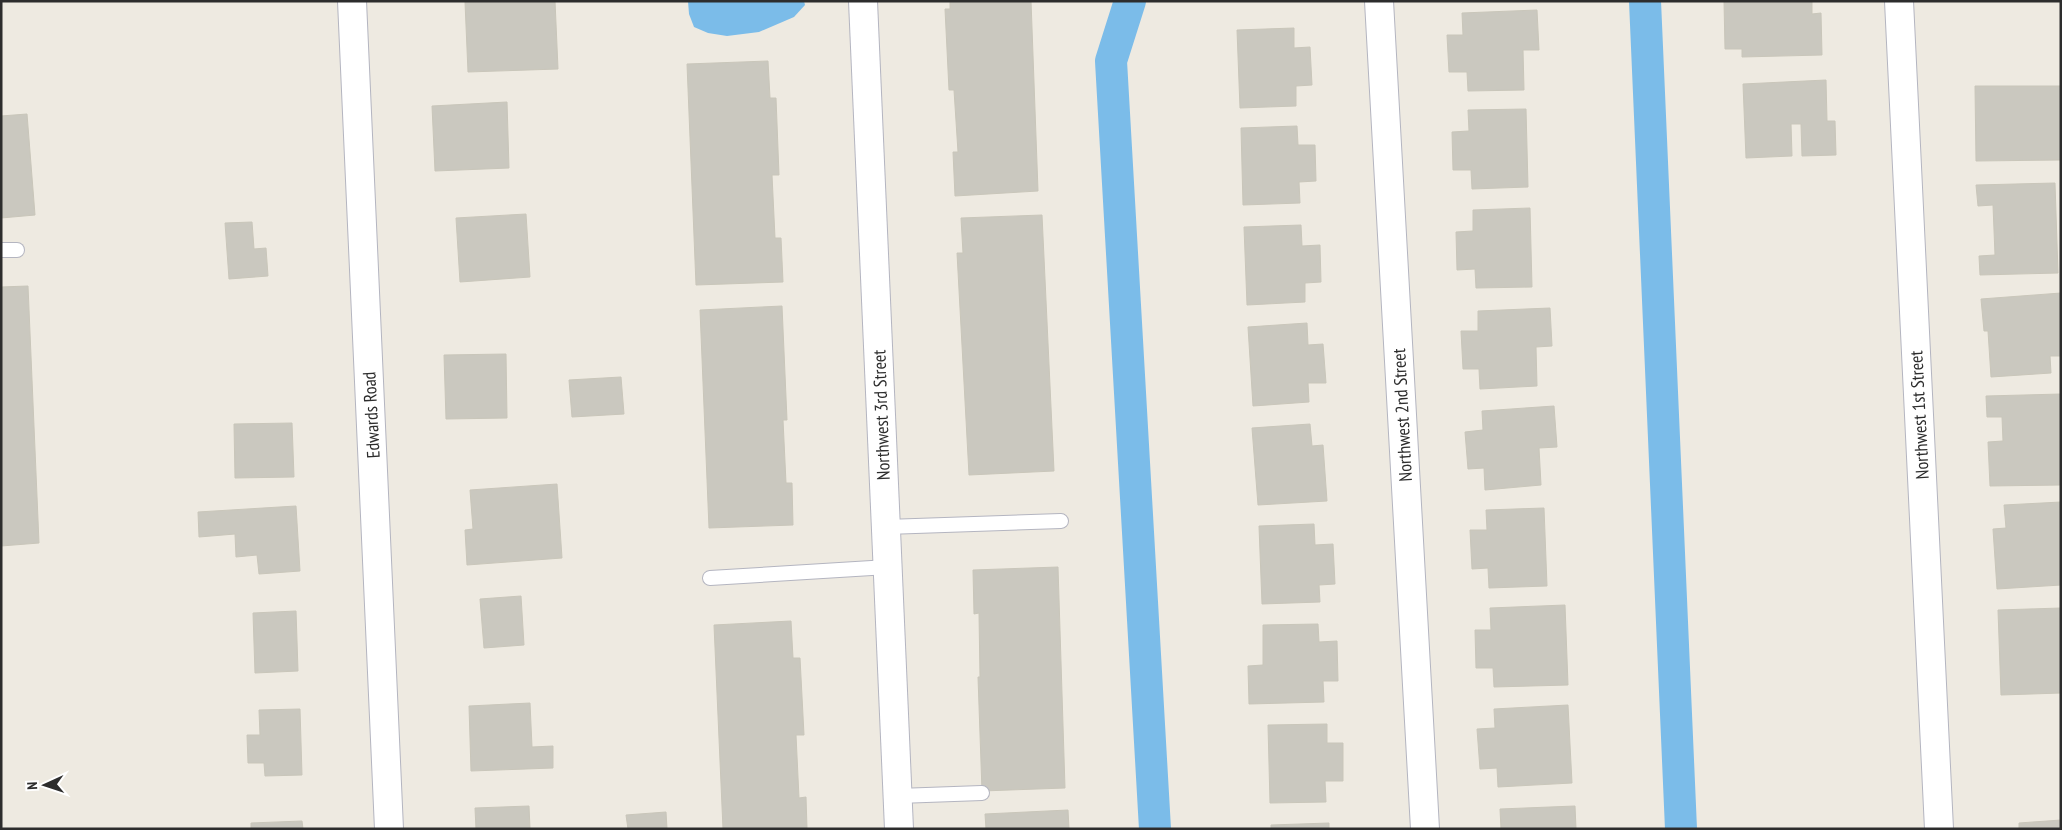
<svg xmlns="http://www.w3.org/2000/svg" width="2062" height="830" font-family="'PT Sans Narrow',sans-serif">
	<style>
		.water { fill: #7bbce9 }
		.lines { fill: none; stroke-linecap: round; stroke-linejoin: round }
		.canal { stroke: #7bbce9; stroke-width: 32 }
		.building { fill: #cac8bf; stroke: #c9c6ba }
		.lane-casing { stroke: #b4b5c0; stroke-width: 16 }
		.street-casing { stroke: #b4b5c0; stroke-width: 30 }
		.lane { stroke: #fff; stroke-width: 14 }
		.street { stroke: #fff; stroke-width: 28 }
		.labels { text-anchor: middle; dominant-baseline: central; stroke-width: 5; stroke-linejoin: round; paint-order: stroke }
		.street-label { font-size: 18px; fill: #2d2d2d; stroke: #fff }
	</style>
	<rect width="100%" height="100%" fill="#eeeae1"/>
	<path class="water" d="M 688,1 L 804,1 L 805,5 L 794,17 L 759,32 L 727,36 L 708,33 L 694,27 L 689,14 Z"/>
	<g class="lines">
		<g class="canal">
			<path d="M 1130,1 L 1111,61 L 1155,829"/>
			<path d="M 1645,1 L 1681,829"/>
		</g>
	</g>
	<g class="building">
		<path d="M 555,1 L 558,69 L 468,72 L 465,2 Z"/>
		<path d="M 950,1 L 1031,1 L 1038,191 L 955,196 L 953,152 L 958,152 L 954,90 L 949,90 L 945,9 L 950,9 Z"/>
		<path d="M 1724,1 L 1812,1 L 1812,14 L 1821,13 L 1822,55 L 1742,57 L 1742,49 L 1725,49 Z"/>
		<path d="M 1537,10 L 1539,50 L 1523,50 L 1524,90 L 1468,91 L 1467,72 L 1449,72 L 1447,35 L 1463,35 L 1462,13 Z"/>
		<path d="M 1294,28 L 1294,48 L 1310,47 L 1312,85 L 1296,86 L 1296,106 L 1240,108 L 1237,30 Z"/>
		<path d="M 768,61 L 770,98 L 776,98 L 779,175 L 772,175 L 775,238 L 781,238 L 783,282 L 696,285 L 687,64 Z"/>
		<path d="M 1826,80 L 1827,121 L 1835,121 L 1836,155 L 1802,156 L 1801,124 L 1791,124 L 1792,156 L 1746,158 L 1743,84 Z"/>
		<path d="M 1975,86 L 2061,86 L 2061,160 L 1976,161 Z"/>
		<path d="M 507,102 L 509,168 L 435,171 L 432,106 Z"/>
		<path d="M 1526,109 L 1528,187 L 1472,189 L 1471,170 L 1453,170 L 1452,132 L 1469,131 L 1468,110 Z"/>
		<path d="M 27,114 L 35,215 L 1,218 L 1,116 Z"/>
		<path d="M 1297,126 L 1298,145 L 1315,145 L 1316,181 L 1299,182 L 1300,203 L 1243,205 L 1241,128 Z"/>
		<path d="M 2055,183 L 2058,273 L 1980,275 L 1979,256 L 1995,255 L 1993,205 L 1978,206 L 1976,185 Z"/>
		<path d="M 1530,208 L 1532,287 L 1476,288 L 1475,269 L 1457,270 L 1456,232 L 1473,231 L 1473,210 Z"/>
		<path d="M 526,214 L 530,277 L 460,282 L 456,218 Z"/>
		<path d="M 1042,215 L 1054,471 L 969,475 L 957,253 L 963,253 L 961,218 Z"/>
		<path d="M 252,222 L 254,249 L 266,248 L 268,276 L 229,279 L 225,223 Z"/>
		<path d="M 1301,225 L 1302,246 L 1320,245 L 1321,282 L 1305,283 L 1305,302 L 1247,305 L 1244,227 Z"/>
		<path d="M 28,286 L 39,543 L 1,546 L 1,287 Z"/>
		<path d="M 2061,293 L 2061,356 L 2050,356 L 2051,373 L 1991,377 L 1988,331 L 1984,331 L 1981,299 Z"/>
		<path d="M 782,306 L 787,420 L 783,420 L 786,483 L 792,483 L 793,525 L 709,528 L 700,310 Z"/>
		<path d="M 1550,308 L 1552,346 L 1536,347 L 1537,386 L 1480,389 L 1479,369 L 1463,369 L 1461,331 L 1478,331 L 1478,311 Z"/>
		<path d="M 1307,323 L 1308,345 L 1323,344 L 1326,383 L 1308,383 L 1309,402 L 1253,406 L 1248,327 Z"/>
		<path d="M 506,354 L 507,418 L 446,419 L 444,355 Z"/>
		<path d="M 621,377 L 624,414 L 572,417 L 569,380 Z"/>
		<path d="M 2061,394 L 2061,485 L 1990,486 L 1988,442 L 2003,441 L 2002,417 L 1987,417 L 1986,396 Z"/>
		<path d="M 1554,406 L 1557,447 L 1539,448 L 1541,485 L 1485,490 L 1484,468 L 1468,469 L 1465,432 L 1483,430 L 1482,411 Z"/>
		<path d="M 292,423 L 294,477 L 235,478 L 234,424 Z"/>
		<path d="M 1310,424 L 1312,446 L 1323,445 L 1327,501 L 1258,505 L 1252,428 Z"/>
		<path d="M 557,484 L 562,558 L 467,565 L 465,530 L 473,529 L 470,490 Z"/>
		<path d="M 2061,502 L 2061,585 L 1997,589 L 1993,529 L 2006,528 L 2004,505 Z"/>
		<path d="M 296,506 L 300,571 L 259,574 L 257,555 L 236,557 L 235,534 L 199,537 L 198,512 Z"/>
		<path d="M 1544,508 L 1547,586 L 1489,588 L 1488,568 L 1472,569 L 1470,530 L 1487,530 L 1486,510 Z"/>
		<path d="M 1314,524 L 1315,545 L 1333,544 L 1335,584 L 1319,585 L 1320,602 L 1262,604 L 1259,526 Z"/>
		<path d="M 1058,567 L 1065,788 L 982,791 L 978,677 L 980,677 L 979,613 L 974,614 L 973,570 Z"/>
		<path d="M 521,596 L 524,645 L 484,648 L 480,599 Z"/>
		<path d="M 1565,605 L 1568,685 L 1494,687 L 1493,668 L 1476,668 L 1475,630 L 1491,630 L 1490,608 Z"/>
		<path d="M 2061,608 L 2061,693 L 2001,695 L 1998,610 Z"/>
		<path d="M 296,611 L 298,671 L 255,673 L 253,613 Z"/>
		<path d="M 791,621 L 793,658 L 800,658 L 804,735 L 796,735 L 799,798 L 806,797 L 807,829 L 723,829 L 714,625 Z"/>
		<path d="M 1318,624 L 1319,642 L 1337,641 L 1338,681 L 1323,681 L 1324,702 L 1249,704 L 1248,666 L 1263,665 L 1263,625 Z"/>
		<path d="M 530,703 L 532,747 L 553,746 L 553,768 L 471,771 L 469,706 Z"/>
		<path d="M 1568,705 L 1572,783 L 1498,787 L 1497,768 L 1480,769 L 1477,729 L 1495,728 L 1494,709 Z"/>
		<path d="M 300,709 L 302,775 L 265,776 L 264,763 L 248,763 L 247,735 L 260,735 L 259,710 Z"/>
		<path d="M 1327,724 L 1327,743 L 1343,743 L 1343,781 L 1325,781 L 1326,802 L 1270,803 L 1268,725 Z"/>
		<path d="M 529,806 L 530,829 L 476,829 L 475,808 Z"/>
		<path d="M 1575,806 L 1576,829 L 1501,829 L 1500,809 Z"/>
		<path d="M 1068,810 L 1069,829 L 986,829 L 985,814 Z"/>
		<path d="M 666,812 L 667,829 L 628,829 L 626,815 Z"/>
		<path d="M 2061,820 L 2061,829 L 2019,829 L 2019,823 Z"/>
		<path d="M 302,821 L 303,829 L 251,829 L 251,823 Z"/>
		<path d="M 1329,823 L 1329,829 L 1271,829 L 1271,825 Z"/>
	</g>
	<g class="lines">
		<defs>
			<g id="lane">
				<path d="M 1,250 L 17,250"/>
				<path d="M 886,527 L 1061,521"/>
				<path d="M 710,578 L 888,567"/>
				<path d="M 898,796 L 982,793"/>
			</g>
			<g id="street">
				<path d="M 352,1 L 389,829"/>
				<path d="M 863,1 L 899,829"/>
				<path d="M 1379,1 L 1425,829"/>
				<path d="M 1899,1 L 1939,829"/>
			</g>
		</defs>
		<use href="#lane" class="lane-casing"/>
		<use href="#street" class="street-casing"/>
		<use href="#lane" class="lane"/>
		<use href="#street" class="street"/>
	</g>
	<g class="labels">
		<g class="street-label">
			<text transform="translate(371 415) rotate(-93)">Edwards Road</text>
			<text transform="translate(881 415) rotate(-92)">Northwest 3rd Street</text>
			<text transform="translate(1402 415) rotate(-93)">Northwest 2nd Street</text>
			<text transform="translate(1919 415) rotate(-93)">Northwest 1st Street</text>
		</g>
	</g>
	<rect width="2062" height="830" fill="none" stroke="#2d2d2d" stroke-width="5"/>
	<g transform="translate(45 785) rotate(267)" stroke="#ffffff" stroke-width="4" paint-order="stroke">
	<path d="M0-4L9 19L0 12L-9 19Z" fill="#2d2d2d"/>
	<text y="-8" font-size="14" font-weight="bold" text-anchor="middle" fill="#2d2d2d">N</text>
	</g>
</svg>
